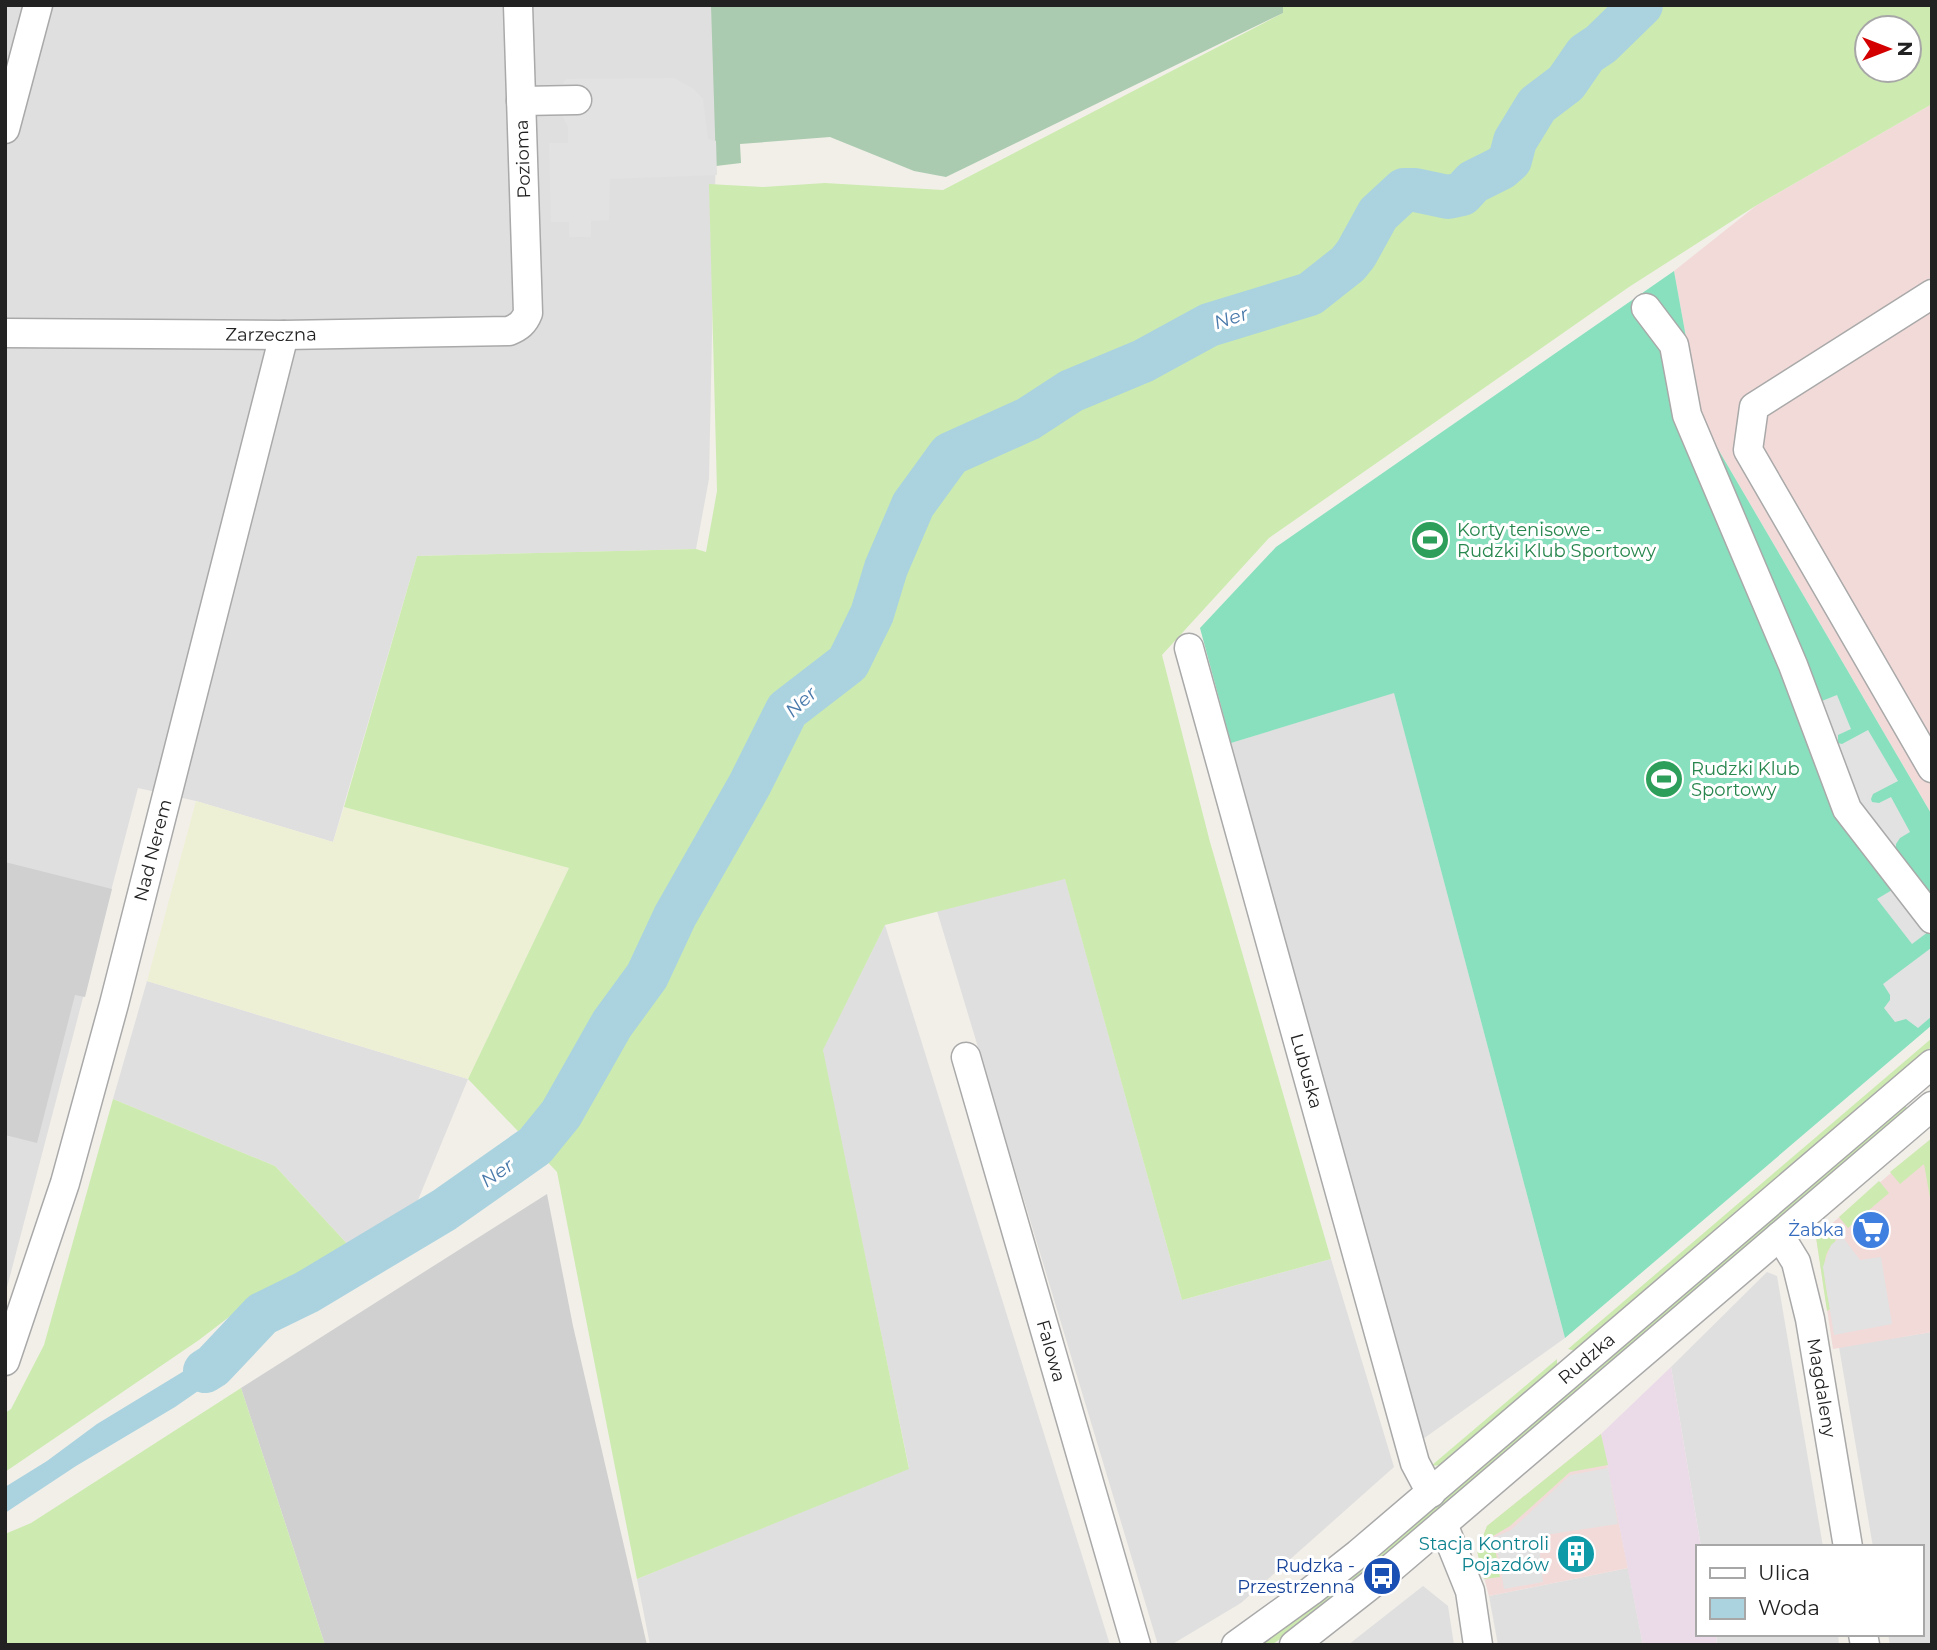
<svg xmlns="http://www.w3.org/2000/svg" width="1937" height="1650" font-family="Montserrat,sans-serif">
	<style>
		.residential { fill: #e0dfdf }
		.commercial { fill: #f2dad9 }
		.industrial { fill: #ebdbe8 }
		.religious { fill: #d0d0d0 }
		.farmland { fill: #eef0d5 }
		.grass { fill: #cdebb0; fill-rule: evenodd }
		.cemetery { fill: #aacbaf }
		.pitch { fill: #88e0be }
		.parking { fill: #e2e2e2 }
		.water { fill: #aad3df }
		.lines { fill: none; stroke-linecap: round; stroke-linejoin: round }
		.river { stroke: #aad3df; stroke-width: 44 }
		.minor-casing { stroke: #a9a9a9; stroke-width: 31 }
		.minor { stroke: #fff; stroke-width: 28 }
		.labels { text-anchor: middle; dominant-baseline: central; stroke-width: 6; stroke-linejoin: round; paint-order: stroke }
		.street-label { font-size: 18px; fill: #222; stroke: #fff }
		.leisure-label { font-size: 18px; fill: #27864d; stroke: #fff; text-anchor: start }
		.shop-label { font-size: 18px; fill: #366cbe; stroke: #fff; text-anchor: end }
		.culture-label { font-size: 18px; fill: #0d838f; stroke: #fff; text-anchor: end }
		.transit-label { font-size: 18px; fill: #164399; stroke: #fff; text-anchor: end }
		.water-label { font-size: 19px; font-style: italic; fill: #4a7aab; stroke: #fff }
	</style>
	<rect width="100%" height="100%" fill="#f2efe9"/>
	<g class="residential">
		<path d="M 5,5 L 712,5 L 716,144 L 709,479 L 696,549 L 417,556 L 333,842 L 196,801 L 138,788 L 5,1295 Z"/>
		<path d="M 1394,692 L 1565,1338 L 1423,1439 L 1231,743 Z"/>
		<path d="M 1065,878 L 1182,1300 L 1331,1259 L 1394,1467 L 1241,1603 L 1171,1645 L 1158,1645 L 937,911 Z"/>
		<path d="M 885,925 L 1110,1645 L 650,1645 L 637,1579 L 909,1468 L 822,1050 Z"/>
		<path d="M 147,981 L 468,1079 L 418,1200 L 351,1248 L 275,1166 L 113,1099 Z"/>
		<path d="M 1767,1272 L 1777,1276 L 1823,1547 L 1701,1547 L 1671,1367 Z"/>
		<path d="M 1932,1332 L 1932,1645 L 1890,1645 L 1888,1634 L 1921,1634 L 1921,1547 L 1873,1547 L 1839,1347 Z"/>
		<path d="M 1628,1568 L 1643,1645 L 1498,1645 L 1489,1596 Z"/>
		<path d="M 1423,1586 L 1448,1606 L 1454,1645 L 1348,1645 Z"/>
		<path d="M 1716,1634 L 1838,1634 L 1839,1645 L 1717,1645 Z"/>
	</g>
	<g class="commercial">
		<path d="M 1932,104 L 1932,815 L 1701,420 L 1674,271 L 1757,205 Z"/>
		<path d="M 1932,1138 L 1932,1332 L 1833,1349 L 1816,1237 Z"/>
		<path d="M 1601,1434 L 1628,1568 L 1489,1596 L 1477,1551 L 1487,1526 Z"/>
	</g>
	<path class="industrial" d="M 1671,1367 L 1701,1547 L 1697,1547 L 1697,1634 L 1716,1634 L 1717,1645 L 1643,1645 L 1601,1434 Z"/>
	<g class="religious">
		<path d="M 5,862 L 112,889 L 85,997 L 75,995 L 37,1143 L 5,1135 Z"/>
		<path d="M 547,1194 L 573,1326 L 647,1645 L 325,1645 L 241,1388 Z"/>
	</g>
	<path class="farmland" d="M 196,801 L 333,842 L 344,807 L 569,868 L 468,1079 L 147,981 Z"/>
	<g class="grass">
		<path d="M 1283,5 L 1932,5 L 1932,104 L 1757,205 L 1629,287 L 1269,538 L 1162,655 L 1210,842 L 1331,1259 L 1182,1300 L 1065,879 L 885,925 L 823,1050 L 909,1469 L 637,1579 L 557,1172 L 468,1079 L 569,868 L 344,807 L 417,556 L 696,549 L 706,552 L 717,491 L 709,184 L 763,187 L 825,183 L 943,190 L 1283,13 ZM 1867,28 L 1909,28 L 1909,70 L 1867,70 Z"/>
		<path d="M 1932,1038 L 1932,1046 L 1575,1351 L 1568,1349 Z"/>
		<path d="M 113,1099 L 275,1166 L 351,1248 L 250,1301 L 199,1340 L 5,1472 L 5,1413 L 11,1409 L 44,1345 Z"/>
		<path d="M 1905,1105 L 1908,1110 L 1373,1568 L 1272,1645 L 1260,1645 Z"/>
		<path d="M 1932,1138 L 1932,1209 L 1924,1164 L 1900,1184 L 1890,1172 Z"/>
		<path d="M 1879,1181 L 1889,1193 L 1848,1228 L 1839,1217 Z"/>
		<path d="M 1831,1223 L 1835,1227 L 1829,1232 L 1836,1241 C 1816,1257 1827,1288 1830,1309 L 1827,1311 L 1816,1237 Z"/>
		<path d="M 1557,1359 L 1557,1366 L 1441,1465 L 1431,1466 Z"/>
		<path d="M 241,1388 L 325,1645 L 5,1645 L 5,1534 L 31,1523 Z"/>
		<path d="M 1601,1434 L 1608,1465 L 1570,1472 L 1510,1526 L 1493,1536 L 1500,1577 L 1484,1579 L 1477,1551 L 1487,1526 Z"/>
	</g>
	<path class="cemetery" d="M 711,5 L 1283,5 L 1283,13 L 946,177 L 914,171 L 830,137 L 740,144 L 741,163 L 716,166 Z"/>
	<path class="pitch" d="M 1674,271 L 1701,420 L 1932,815 L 1932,1025 L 1565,1338 L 1394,693 L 1231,743 L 1200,628 L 1276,547 Z"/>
	<g class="parking">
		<path d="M 674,78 L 694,89 L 703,99 L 708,139 L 716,141 L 717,175 L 610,179 L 609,220 L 591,221 L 591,237 L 569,237 L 569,222 L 551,222 L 549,143 L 568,143 L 568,127 L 562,115 L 555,112 L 537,114 L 533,118 L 537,90 L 559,90 L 566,79 Z"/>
		<path d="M 1837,695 L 1851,729 L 1838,735 L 1838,743 L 1842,744 L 1868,730 L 1898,781 L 1873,794 L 1871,799 L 1872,802 L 1879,803 L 1891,797 L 1910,832 L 1900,838 L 1896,844 L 1895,857 L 1932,929 L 1912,944 L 1877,899 L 1892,890 L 1804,708 Z"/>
		<path d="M 1931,948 L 1932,1016 L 1918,1028 L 1906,1019 L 1895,1022 L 1884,1008 L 1890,1000 L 1890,995 L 1883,984 Z"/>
		<path d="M 1842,1236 L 1860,1260 L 1881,1257 L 1892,1324 L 1834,1335 L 1823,1267 L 1831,1245 Z"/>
		<path d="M 1608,1468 L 1618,1524 L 1538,1536 L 1543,1582 L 1504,1589 L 1495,1537 L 1511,1530 L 1570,1475 Z"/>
	</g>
	<path class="water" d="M 247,1326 L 254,1343 L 227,1371 L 175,1407 L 76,1466 L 5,1513 L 5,1487 L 47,1461 L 97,1424 L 212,1354 Z"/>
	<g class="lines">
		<path class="river" d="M 205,1371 L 213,1366 L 262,1314 L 307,1292 L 444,1210 L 535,1146 L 561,1114 L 612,1024 L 647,976 L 675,916 L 750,784 L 787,710 L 848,663 L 872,614 L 886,568 L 913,505 L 950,454 L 1028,419 L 1071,391 L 1143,361 L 1209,325 L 1310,294 L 1348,264 L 1356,254 L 1378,214 L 1404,190 L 1415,190 L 1448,197 L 1462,194 L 1473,182 L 1501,168 L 1510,160 L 1515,141 L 1537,105 L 1566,83 L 1586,54 L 1601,44 L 1641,5"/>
		<defs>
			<g id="minor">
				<path d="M 521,101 L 577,100"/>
				<path d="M 5,129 L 38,5"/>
				<path d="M 1932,294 L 1754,407 L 1748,450 L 1932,768"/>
				<path d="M 1646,308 L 1674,345 L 1687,415 L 1793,665 L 1847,809 L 1932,919"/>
				<path id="s1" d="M 5,333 L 284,335 L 509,331 C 519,327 524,323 528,313 L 518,5"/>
				<path id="s2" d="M 1189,648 L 1415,1463 L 1431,1493"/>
				<path id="s3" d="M 966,1057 L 1136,1645"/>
				<path id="s4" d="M 1780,1236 L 1796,1262 L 1810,1319 L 1848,1547"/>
				<path id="s5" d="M 5,1361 L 65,1183 L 114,1004 L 284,335"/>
				<path d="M 1443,1524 L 1470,1591 L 1478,1645"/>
				<path d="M 1863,1634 L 1865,1645"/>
				<path id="s6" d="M 1236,1645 L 1311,1591 L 1358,1554 L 1932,1064"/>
				<path d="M 1294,1645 L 1382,1576 L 1932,1106"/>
			</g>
		</defs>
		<use href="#minor" class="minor-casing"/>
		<use href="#minor" class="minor"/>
	</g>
	<defs>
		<symbol id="stadium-disc" viewBox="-11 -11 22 22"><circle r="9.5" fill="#2e9e5b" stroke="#fff"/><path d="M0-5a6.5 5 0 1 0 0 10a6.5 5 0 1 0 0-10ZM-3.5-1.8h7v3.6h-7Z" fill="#fff"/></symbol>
		<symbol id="supermarket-disc" viewBox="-11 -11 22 22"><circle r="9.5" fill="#3f7fe0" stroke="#fff"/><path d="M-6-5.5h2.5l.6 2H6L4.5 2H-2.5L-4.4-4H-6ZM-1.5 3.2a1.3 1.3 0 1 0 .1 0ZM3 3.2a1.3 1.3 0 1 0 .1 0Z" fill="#fff"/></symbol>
		<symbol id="building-disc" viewBox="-11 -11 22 22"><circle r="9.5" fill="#0f9aa8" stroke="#fff"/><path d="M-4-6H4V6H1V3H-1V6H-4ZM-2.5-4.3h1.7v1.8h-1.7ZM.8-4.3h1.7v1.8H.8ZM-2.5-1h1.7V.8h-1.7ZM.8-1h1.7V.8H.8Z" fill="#fff"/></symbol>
		<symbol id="bus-disc" viewBox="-11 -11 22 22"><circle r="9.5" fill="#1a4fb4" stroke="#fff"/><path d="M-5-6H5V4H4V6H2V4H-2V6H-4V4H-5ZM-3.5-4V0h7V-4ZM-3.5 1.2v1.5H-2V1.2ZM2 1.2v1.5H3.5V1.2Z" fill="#fff"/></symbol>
	</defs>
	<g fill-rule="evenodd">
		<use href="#stadium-disc" x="1408" y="518" width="44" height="44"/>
		<use href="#stadium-disc" x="1642" y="757" width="44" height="44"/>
		<use href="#supermarket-disc" x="1849" y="1208" width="44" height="44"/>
		<use href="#building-disc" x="1554" y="1532" width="44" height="44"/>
		<use href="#bus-disc" x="1360" y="1554" width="44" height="44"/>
	</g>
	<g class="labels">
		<g class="street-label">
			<text transform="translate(523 159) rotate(-92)">Pozioma</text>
			<text stroke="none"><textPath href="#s1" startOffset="266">Zarzeczna</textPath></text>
			<text stroke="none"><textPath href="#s5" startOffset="532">Nad Nerem</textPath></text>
			<text stroke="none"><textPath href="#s2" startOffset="439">Lubuska</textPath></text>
			<text stroke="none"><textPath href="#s3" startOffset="306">Falowa</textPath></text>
			<text stroke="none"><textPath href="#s6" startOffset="453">Rudzka</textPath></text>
			<text stroke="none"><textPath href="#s4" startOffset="159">Magdaleny</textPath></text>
		</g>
		<g class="leisure-label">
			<text x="1457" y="530">Korty tenisowe -<tspan x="1457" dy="21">Rudzki Klub Sportowy</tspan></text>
			<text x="1691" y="769">Rudzki Klub<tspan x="1691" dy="21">Sportowy</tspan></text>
		</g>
		<g class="shop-label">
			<text x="1844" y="1230">Żabka</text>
		</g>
		<g class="culture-label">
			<text x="1549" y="1544">Stacja Kontroli<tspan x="1549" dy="21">Pojazdów</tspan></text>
		</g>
		<g class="transit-label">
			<text x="1355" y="1566">Rudzka -<tspan x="1355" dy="21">Przestrzenna</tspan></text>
		</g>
		<g class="water-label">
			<text transform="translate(1231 318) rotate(-18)">Ner</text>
			<text transform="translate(801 702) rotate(-43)">Ner</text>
			<text transform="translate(497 1173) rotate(-35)">Ner</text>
		</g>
	</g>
	<rect width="1937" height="1650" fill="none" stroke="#222222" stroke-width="14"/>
	<rect x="1696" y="1545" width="228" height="91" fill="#ffffff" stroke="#a7a7a7" stroke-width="2"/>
	<rect x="1710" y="1568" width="35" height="10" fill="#ffffff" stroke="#a7a7a7" stroke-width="2"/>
	<text x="1758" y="1580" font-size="21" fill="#222222">Ulica</text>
	<rect x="1710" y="1598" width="35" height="21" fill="#aad3df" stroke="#a7a7a7" stroke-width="2"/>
	<text x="1758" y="1615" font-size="21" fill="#222222">Woda</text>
	<g transform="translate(1888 49) rotate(90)"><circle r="33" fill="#ffffff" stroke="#a7a7a7" stroke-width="2"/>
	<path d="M0-5L12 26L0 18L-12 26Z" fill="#d40000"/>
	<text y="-10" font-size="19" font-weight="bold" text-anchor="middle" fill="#222222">N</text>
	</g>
</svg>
